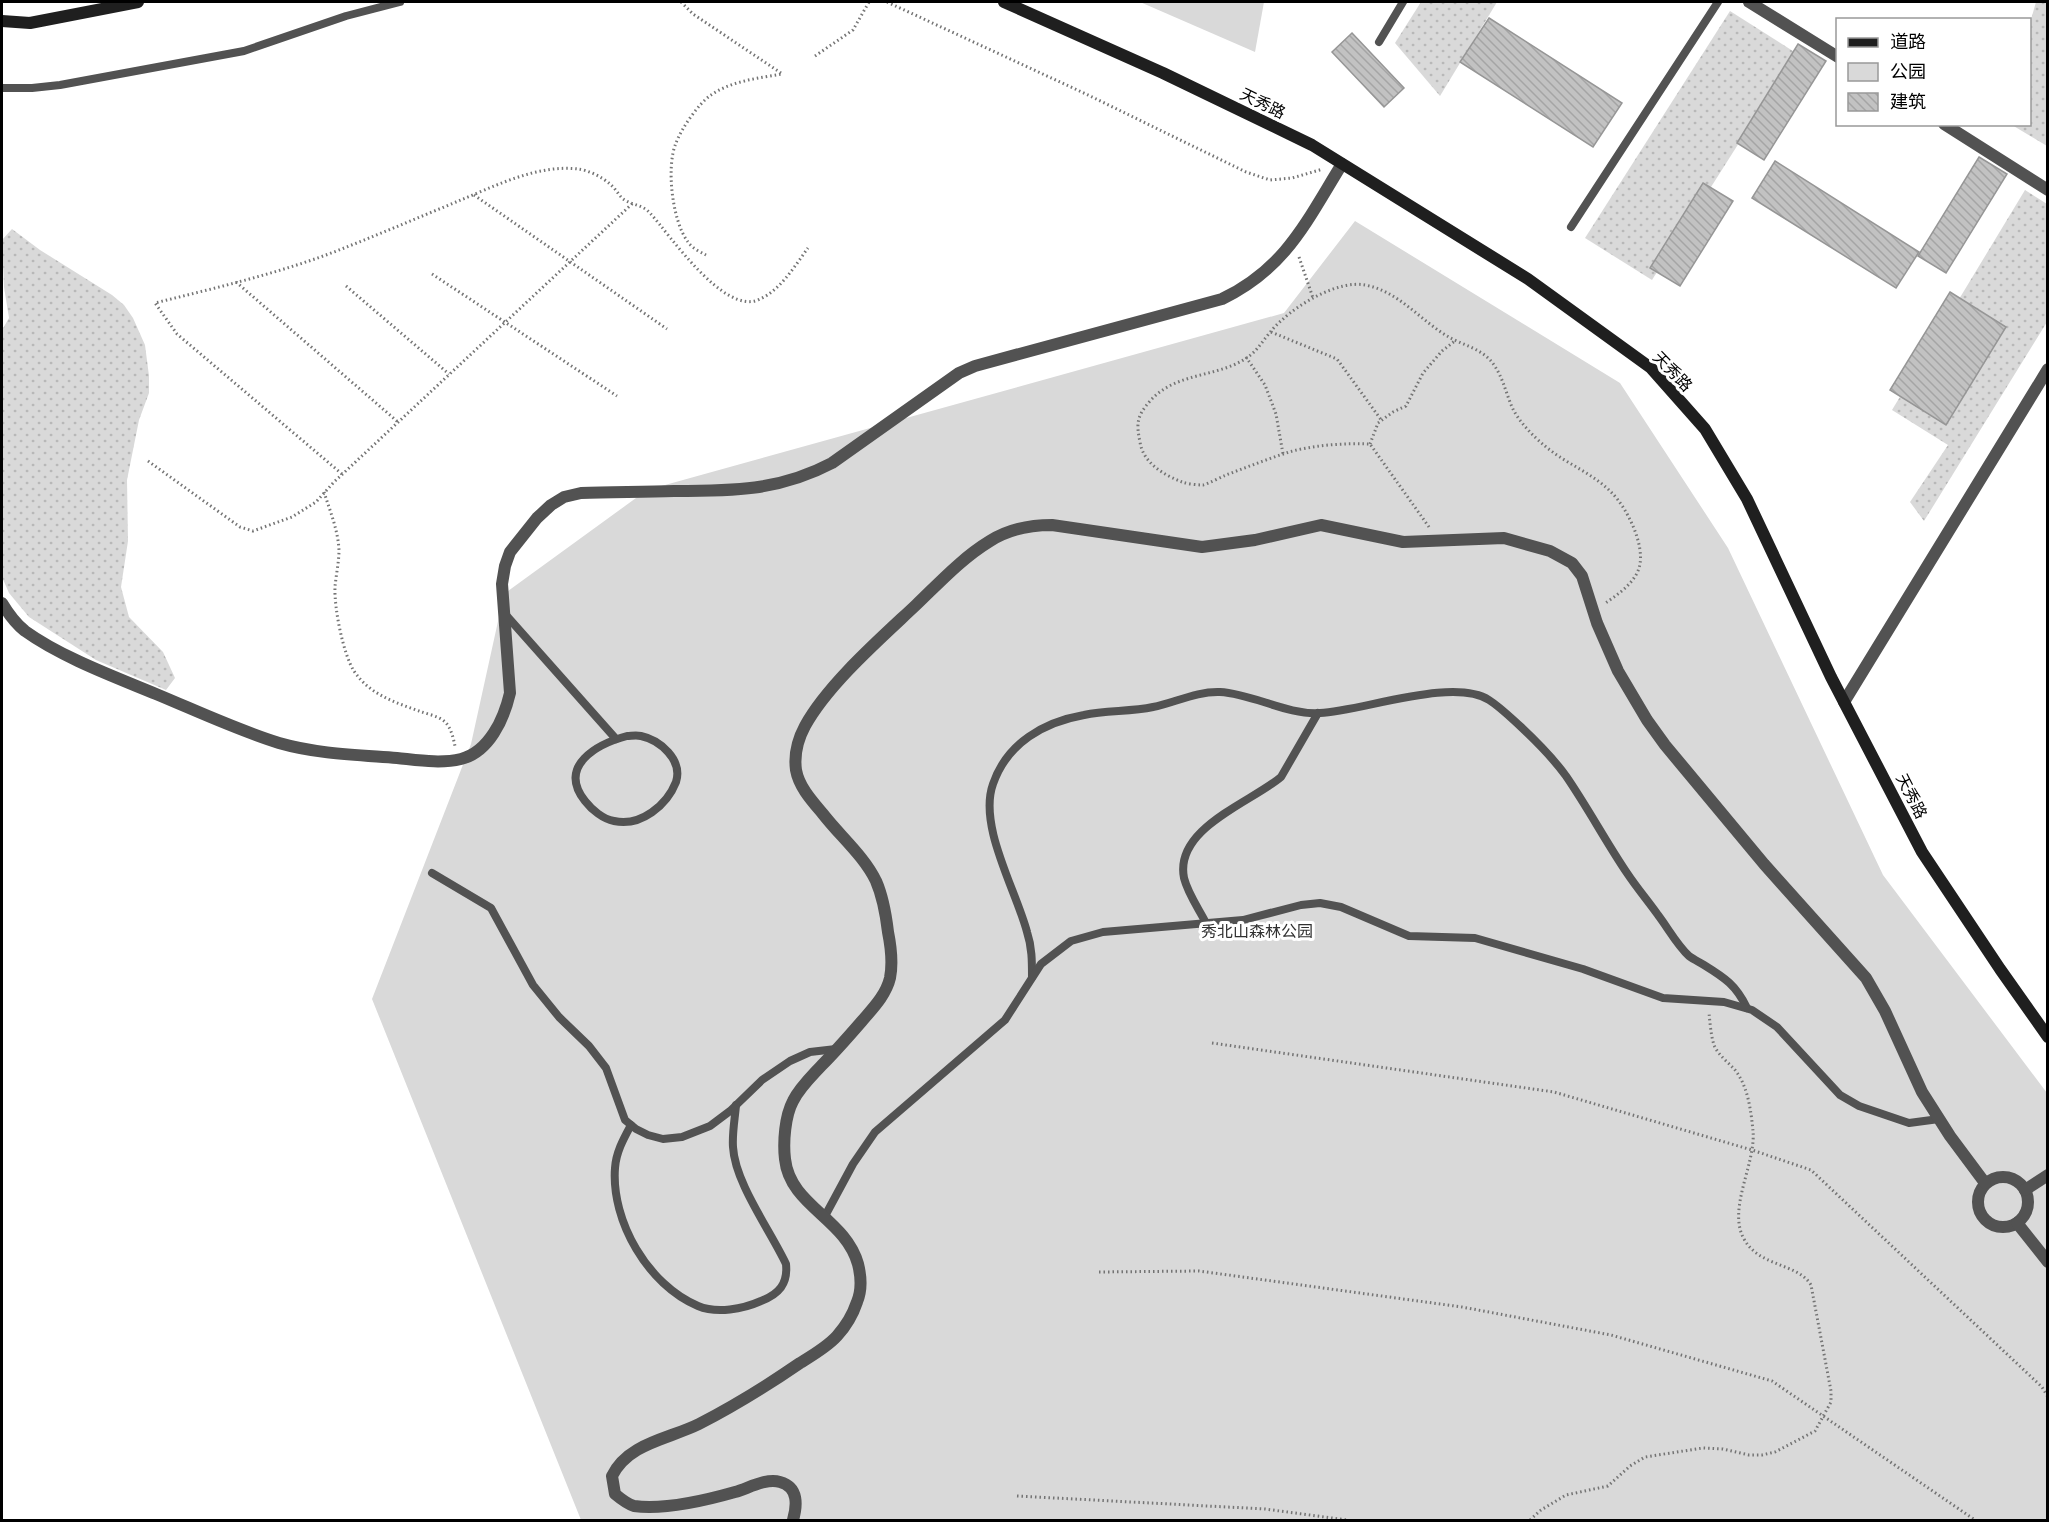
<svg xmlns="http://www.w3.org/2000/svg" width="2049" height="1522" font-family="'Golos Text','Noto Sans SC',sans-serif">
	<style>
		.grass { fill: url(#grass-dots) }
		.green { fill: #d9d9d9 }
		.building { fill: url(#building-back-hatch); stroke: #969696; stroke-width: 1.5 }
		.lines { fill: none; stroke-linecap: round; stroke-linejoin: round }
		.path { stroke: #747474; stroke-width: 3; stroke-dasharray: 1.5 3; stroke-linecap: butt }
		.lane { stroke: #525252; stroke-width: 8 }
		.street { stroke: #525252; stroke-width: 12 }
		.secondary { stroke: #1f1f1f; stroke-width: 12 }
		.labels { text-anchor: middle; dominant-baseline: central; stroke-width: 6; stroke-linejoin: round; paint-order: stroke }
		.street-label { font-size: 16px; fill: #000; stroke: #fff }
		.park-label { font-size: 16px; fill: #303030; stroke: #fff }
	</style>
	<defs>
		<pattern id="grass-dots" width="8" height="8" patternUnits="userSpaceOnUse" patternTransform="scale(1.5)"><rect width="8" height="8" fill="#d9d9d9"/><path d="M2 2h.1M6 6h.1" fill="none" stroke="#b8b8b8" stroke-width="1.8" stroke-linecap="round"/></pattern>
		<pattern id="building-back-hatch" width="6" height="6" patternUnits="userSpaceOnUse" patternTransform="scale(1.5)"><rect width="6" height="6" fill="#c2c2c2"/><path d="M-1 5l2 2M0 0l6 6M5-1l2 2" fill="none" stroke="#a5a5a5"/></pattern>
	</defs>
	<rect width="100%" height="100%" fill="#fff"/>
	<g class="grass">
		<path d="M 1421,2 L 1497,2 L 1440,96 L 1395,43 Z"/>
		<path d="M 2036,2 L 2047,2 L 2047,146 L 2012,125 L 2030,124 L 2030,23 Z"/>
		<path d="M 1730,11 L 1796,53 L 1652,280 L 1585,238 Z"/>
		<path d="M 2025,190 L 2047,204 L 2047,322 L 1924,521 L 1910,502 L 1948,445 L 1892,410 Z"/>
		<path d="M 12,229 L 40,250 L 112,295 L 124,305 L 133,318 L 145,345 L 149,376 L 149,393 L 139,420 L 127,480 L 128,541 L 121,587 L 129,617 L 163,652 L 175,678 L 166,690 L 96,660 L 29,617 L 9,593 L 2,577 L 2,330 L 9,318 L 4,287 L 2,240 Z"/>
	</g>
	<g class="green">
		<path d="M 1140,2 L 1264,2 L 1255,52 Z"/>
		<path d="M 1355,221 L 1620,383 L 1728,548 L 1883,875 L 2047,1093 L 2047,1520 L 581,1520 L 372,999 L 471,744 L 504,594 L 647,490 L 1284,313 Z"/>
	</g>
	<g class="building">
		<path d="M 1489,18 L 1622,103 L 1593,147 L 1460,62 Z"/>
		<path d="M 1352,33 L 1404,88 L 1384,107 L 1332,52 Z"/>
		<path d="M 1798,44 L 1826,61 L 1764,160 L 1737,143 Z"/>
		<path d="M 1979,157 L 2007,174 L 1946,273 L 1918,256 Z"/>
		<path d="M 1775,161 L 1919,252 L 1896,288 L 1752,198 Z"/>
		<path d="M 1703,183 L 1733,201 L 1680,286 L 1650,268 Z"/>
		<path d="M 1950,292 L 2006,327 L 1946,425 L 1890,390 Z"/>
	</g>
	<g class="lines">
		<g class="path">
			<path d="M 681,2 L 693,14 L 781,73"/>
			<path d="M 887,2 L 1086,94 L 1246,172 L 1270,180 L 1292,178 L 1323,169"/>
			<path d="M 815,56 L 853,30 L 869,2"/>
			<path d="M 474,195 L 667,329"/>
			<path d="M 706,255 C 700,252 692,248 688,242 C 672,221 666,166 676,143 C 681,129 699,103 711,95 C 731,81 759,78 782,74"/>
			<path d="M 1299,257 L 1313,298"/>
			<path d="M 432,274 L 617,396"/>
			<path d="M 236,282 L 398,422"/>
			<path d="M 346,286 L 449,374"/>
			<path d="M 1271,332 L 1337,359 L 1382,421"/>
			<path d="M 1246,357 L 1265,385 L 1276,414 L 1283,454"/>
			<path d="M 1370,444 L 1378,423 L 1393,412 L 1406,406 L 1423,373 L 1442,351 L 1456,340"/>
			<path d="M 148,461 L 240,527 L 253,531 L 292,517 L 316,502 L 334,482 L 633,203"/>
			<path d="M 342,474 L 177,334 L 155,303 C 215,288 276,274 334,252 C 375,236 415,219 456,202 C 493,187 537,164 578,169 C 588,170 602,177 610,184 C 615,188 618,194 622,198 C 630,205 642,204 650,213 C 670,235 723,314 758,300 C 780,291 794,267 808,248"/>
			<path d="M 324,492 C 330,511 338,530 339,550 C 339,562 336,575 335,587 C 334,607 343,654 354,671 C 369,694 394,702 419,711 C 427,714 438,716 444,721 C 451,727 453,737 455,746"/>
			<path d="M 1429,527 L 1370,444 C 1344,443 1314,445 1289,452 C 1268,459 1247,467 1226,475 C 1219,478 1210,483 1203,485 C 1197,485 1188,484 1182,482 C 1164,475 1143,463 1140,442 C 1136,423 1137,416 1150,401 C 1178,369 1227,379 1255,351 C 1264,341 1271,329 1282,320 C 1300,303 1339,280 1365,285 C 1398,291 1419,319 1447,336 C 1462,345 1484,349 1494,365 C 1503,378 1506,393 1512,407 C 1519,422 1533,436 1545,446 C 1566,464 1593,473 1612,493 C 1627,508 1646,546 1639,568 C 1634,584 1617,595 1604,604"/>
			<path d="M 1212,1043 L 1554,1092 L 1752,1150 L 1811,1170 L 2042,1387 L 2048,1397"/>
			<path d="M 1099,1272 L 1199,1271 L 1462,1307 L 1611,1335 L 1772,1381 L 1975,1520"/>
			<path d="M 1017,1496 L 1265,1509 L 1347,1520"/>
			<path d="M 1530,1520 L 1541,1510 L 1566,1495 L 1608,1486 L 1630,1466 L 1645,1457 L 1703,1448 L 1723,1449 L 1749,1455 L 1762,1455 L 1775,1452 L 1815,1431 L 1831,1402 L 1831,1391 L 1811,1285 C 1798,1263 1759,1267 1744,1239 C 1727,1209 1756,1164 1753,1131 C 1751,1111 1748,1086 1735,1070 C 1728,1062 1718,1055 1714,1045 C 1711,1036 1710,1023 1709,1013"/>
		</g>
		<g class="lane">
			<path d="M 1379,42 L 1403,2"/>
			<path d="M 2,88 L 32,88 L 60,85 L 244,51 L 346,16 L 400,2"/>
			<path d="M 1571,227 L 1718,2"/>
			<path d="M 505,614 L 616,739"/>
			<path d="M 627,736 C 631,736 636,735 641,736 C 660,740 683,760 676,782 C 667,805 641,827 614,821 C 603,819 592,810 585,801 C 557,766 597,744 627,736 Z"/>
			<path d="M 432,873 L 491,908 L 533,985 L 559,1017 L 589,1046 L 606,1068 L 625,1120 L 636,1129 L 648,1135 L 663,1139 L 682,1137 L 710,1126 L 730,1111 L 762,1080 L 790,1061 L 810,1052 L 836,1049"/>
			<path d="M 1206,923 C 1199,909 1188,894 1184,878 C 1174,828 1252,802 1281,777 L 1318,713"/>
			<path d="M 1032,977 C 1032,961 1032,947 1027,932 C 1016,890 978,826 993,784 C 1007,743 1044,722 1084,715 C 1107,710 1130,712 1153,707 C 1174,703 1197,691 1220,692 C 1254,694 1286,715 1320,713 C 1362,711 1453,677 1489,700 C 1500,707 1510,717 1520,726 C 1536,741 1553,758 1566,776 C 1588,808 1606,842 1627,873 C 1637,888 1648,901 1658,915 C 1668,928 1677,945 1689,956 C 1693,959 1699,962 1704,965 C 1725,978 1736,985 1747,1008"/>
			<path d="M 631,1125 C 624,1138 616,1152 615,1168 C 611,1221 648,1285 698,1306 C 717,1314 743,1309 761,1301 C 779,1294 788,1284 786,1264 C 770,1230 735,1183 733,1147 C 732,1133 735,1118 736,1105"/>
			<path d="M 825,1216 L 853,1164 L 875,1132 L 1005,1020 L 1041,964 L 1071,941 L 1103,932 L 1243,920 L 1301,905 L 1320,903 L 1341,907 L 1409,936 L 1475,938 L 1583,969 L 1663,998 L 1724,1002 L 1752,1010 L 1777,1027 L 1840,1095 L 1859,1106 L 1909,1123 L 1939,1119"/>
		</g>
		<g class="street">
			<path d="M 1749,2 L 1838,57"/>
			<path d="M 1944,124 L 2048,190"/>
			<path d="M 2,603 C 8,613 15,623 25,631 C 61,657 115,677 156,694 C 197,711 237,730 279,743 C 317,754 358,755 397,758 C 417,760 440,764 461,759 C 489,752 504,719 510,693 L 502,584 L 505,566 L 510,552 L 537,518 L 551,505 L 564,497 L 581,493 C 612,492 643,492 674,491 C 732,491 779,491 832,463 L 959,373 L 975,366 L 1222,299 C 1286,268 1306,222 1342,164"/>
			<path d="M 1844,702 L 2048,369"/>
			<circle cx="2003" cy="1202" r="25"/>
			<path d="M 2025,1190 L 2048,1175"/>
			<path d="M 2017,1223 L 2048,1262"/>
			<path d="M 793,1520 C 797,1506 799,1487 780,1482 C 766,1478 749,1488 735,1492 C 707,1500 664,1510 634,1506 C 627,1504 621,1499 615,1494 L 612,1476 C 628,1443 669,1439 699,1424 C 734,1406 768,1385 800,1363 C 813,1355 827,1347 837,1336 C 846,1326 853,1314 857,1302 C 862,1290 861,1276 858,1264 C 845,1218 790,1206 785,1159 C 783,1142 785,1116 793,1101 C 800,1087 812,1076 822,1065 C 836,1051 849,1036 862,1021 C 873,1008 886,995 890,978 C 893,963 891,947 888,932 C 886,915 883,897 876,881 C 864,856 840,836 823,814 C 812,801 799,787 796,770 C 794,755 798,739 805,726 C 828,684 881,638 916,605 C 939,583 962,558 990,541 C 1009,529 1031,525 1052,525 L 1202,547 L 1255,540 L 1321,525 L 1403,542 L 1504,538 L 1550,551 L 1572,563 L 1582,576 L 1597,623 L 1618,671 L 1647,720 L 1665,745 L 1764,864 L 1866,978 L 1885,1011 L 1922,1092 L 1950,1136 L 1985,1183"/>
		</g>
		<g class="secondary">
			<path d="M 1004,2 L 1163,73 L 1312,145 L 1528,279 L 1651,368 L 1705,429 L 1747,499 L 1831,677 L 1922,852 L 2000,969 L 2048,1037"/>
			<path d="M 2,21 L 30,23 L 138,2"/>
		</g>
	</g>
	<g class="labels">
		<g class="street-label">
			<text transform="translate(1263 103) rotate(26)">天秀路</text>
			<text transform="translate(1673 371) rotate(46)">天秀路</text>
			<text transform="translate(1912 796) rotate(63)">天秀路</text>
		</g>
		<g class="park-label">
			<text x="1257" y="931">秀北山森林公园</text>
		</g>
	</g>
	<rect width="2049" height="1522" fill="none" stroke="#000000" stroke-width="6"/>
	<rect x="1836" y="18" width="195" height="108" fill="#ffffff" stroke="#999999" stroke-width="1.5"/>
	<rect x="1848" y="38" width="30" height="9" fill="#1f1f1f" stroke="#999999" stroke-width="1.5"/>
	<text x="1890" y="48" font-size="18" fill="#000000">道路</text>
	<rect x="1848" y="63" width="30" height="18" fill="#d9d9d9" stroke="#999999" stroke-width="1.5"/>
	<text x="1890" y="78" font-size="18" fill="#000000">公园</text>
	<rect x="1848" y="93" width="30" height="18" fill="url(#building-back-hatch)" stroke="#999999" stroke-width="1.5"/>
	<text x="1890" y="108" font-size="18" fill="#000000">建筑</text>
</svg>
